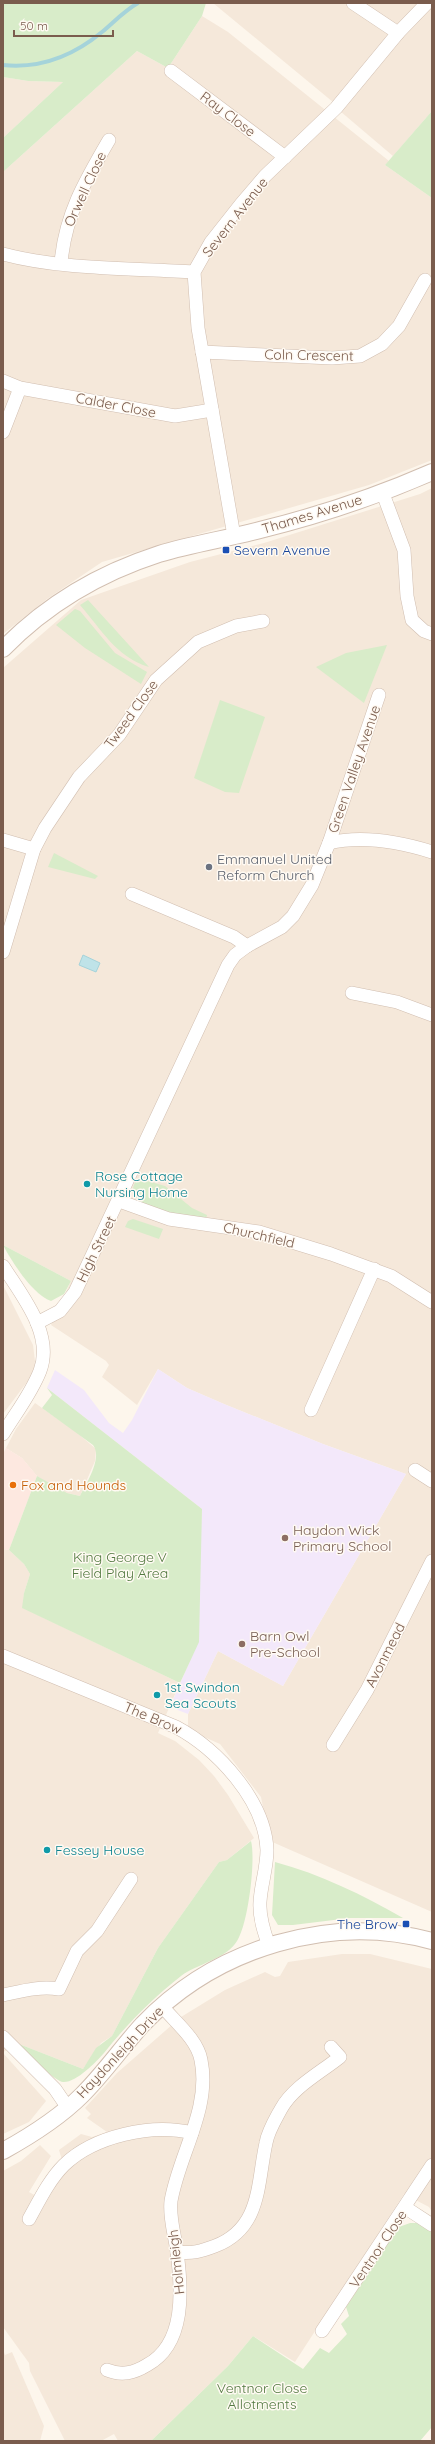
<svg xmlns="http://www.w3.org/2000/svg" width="435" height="2444" font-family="Quicksand,sans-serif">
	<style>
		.residential { fill: #f5e8da }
		.commercial { fill: #fde8e0 }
		.education { fill: #f3e8fa }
		.green { fill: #d8ecc9 }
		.water { fill: #bfe3e8; stroke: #a5d3da }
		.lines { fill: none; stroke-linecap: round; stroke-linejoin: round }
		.stream { stroke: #a5d3da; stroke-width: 4 }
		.minor-casing { stroke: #d1beb0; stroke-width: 14 }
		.tertiary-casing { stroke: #d1beb0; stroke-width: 18 }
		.minor { stroke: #fff; stroke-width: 13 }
		.tertiary { stroke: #fff; stroke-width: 16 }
		.transit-dot { fill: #1a4fb4; stroke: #fffaf3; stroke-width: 1.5 }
		.worship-dot { fill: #6b7280; stroke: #fffaf3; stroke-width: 1.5 }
		.culture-dot { fill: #0f9aa8; stroke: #fffaf3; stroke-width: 1.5 }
		.food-dot { fill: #e8710a; stroke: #fffaf3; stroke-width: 1.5 }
		.education-dot { fill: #8d6e63; stroke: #fffaf3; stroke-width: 1.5 }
		.labels { text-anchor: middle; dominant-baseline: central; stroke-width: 3; stroke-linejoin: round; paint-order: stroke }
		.street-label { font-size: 14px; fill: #7a5c4d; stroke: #fffaf3 }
		.transit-label { font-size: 14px; fill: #164399; stroke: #fffaf3; text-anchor: start }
		.worship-label { font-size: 14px; fill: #5b616d; stroke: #fffaf3; text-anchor: start }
		.culture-label { font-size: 14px; fill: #0d838f; stroke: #fffaf3; text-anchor: start }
		.food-label { font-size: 14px; fill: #c56008; stroke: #fffaf3; text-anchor: start }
		.education-label { font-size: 14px; fill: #785e54; stroke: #fffaf3; text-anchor: start }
		.park-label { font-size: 14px; fill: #537a41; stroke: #fffaf3 }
	</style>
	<rect width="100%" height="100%" fill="#fdf6ec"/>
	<g class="residential">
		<path d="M 213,3 L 418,3 L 398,32 L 339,107 Z"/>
		<path d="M 427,3 L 432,3 L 432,111 L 393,156 L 340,111 Z"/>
		<path d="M 202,16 L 228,32 L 389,161 L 385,165 L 432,198 L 432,460 L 369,485 L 102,562 L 47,599 L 3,634 L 3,172 L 137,51 L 168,68 Z"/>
		<path d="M 3,77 L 28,81 L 63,82 L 3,138 Z"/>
		<path d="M 432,488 L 432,1912 L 270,1841 L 261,1797 L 220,1744 L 188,1730 L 188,1714 L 218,1651 L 283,1686 L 406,1474 L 323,1444 L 224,1404 L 187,1388 L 158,1369 L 137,1405 L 102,1377 L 109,1365 L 106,1361 L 51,1325 L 71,1281 L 3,1245 L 3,668 L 81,600 L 190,562 L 264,543 L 420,494 Z"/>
		<path d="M 3,1285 L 33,1345 L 35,1361 L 33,1374 L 3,1414 Z"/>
		<path d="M 35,1403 L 76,1432 L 96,1449 L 95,1461 L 80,1496 L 67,1493 L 51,1485 L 37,1476 L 22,1458 L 6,1448 L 16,1429 Z"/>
		<path d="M 3,1549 L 9,1550 L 24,1564 L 30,1574 L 24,1593 L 23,1608 L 180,1683 L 158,1733 L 175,1741 L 199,1760 L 214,1776 L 228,1795 L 254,1838 L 227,1860 L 219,1862 L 158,1948 L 112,2036 L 101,2043 L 83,2069 L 19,2044 L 3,2052 Z"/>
		<path d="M 342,1954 L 370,1954 L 432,1969 L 432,2212 L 429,2207 L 404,2194 L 295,2362 L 253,2336 L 228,2366 L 151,2441 L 118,2441 L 114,2434 L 101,2441 L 65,2441 L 30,2371 L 29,2363 L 3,2327 L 3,2171 L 21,2161 L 40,2145 L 51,2156 L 29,2192 L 36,2196 L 62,2160 L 59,2150 L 81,2134 L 92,2137 L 107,2132 L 87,2118 L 91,2114 L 85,2108 L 117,2073 L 181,2017 L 225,1990 L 265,1972 L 275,1977 L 280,1976 L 288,1962 Z"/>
		<path d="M 3,2053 L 46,2101 L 29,2122 L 3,2134 Z"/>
		<path d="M 3,2350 L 5,2355 L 12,2352 L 44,2426 L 40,2441 L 3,2441 Z"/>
	</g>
	<path class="commercial" d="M 6,1448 L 22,1458 L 37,1476 L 9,1550 L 3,1549 L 3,1454 Z"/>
	<path class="education" d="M 158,1369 L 187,1388 L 224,1404 L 323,1444 L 406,1474 L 283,1686 L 218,1651 L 188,1714 L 170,1707 L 192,1656 L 202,1509 L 47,1388 L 55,1370 L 84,1390 L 109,1423 L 123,1433 L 132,1420 Z"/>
	<g class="green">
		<path d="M 3,3 L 206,3 L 202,16 L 168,68 L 137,51 L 3,172 L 3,138 L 63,82 L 28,81 L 3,77 Z"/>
		<path d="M 432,111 L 432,198 L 385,165 Z"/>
		<path d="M 88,600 L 149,667 C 116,657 102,630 80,605 Z"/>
		<path d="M 75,609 L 80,611 L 115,653 L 147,672 L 141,684 L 85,648 L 56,625 Z"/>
		<path d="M 387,645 L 364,703 L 316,667 L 346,653 Z"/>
		<path d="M 220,700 L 265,717 L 239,793 L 225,792 L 194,778 Z"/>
		<path d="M 54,853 L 98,876 L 95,879 L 48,867 Z"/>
		<path d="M 137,1178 L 165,1186 L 192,1208 L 207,1215 L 206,1219 C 188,1219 134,1213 133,1189 C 133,1186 136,1181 137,1178 Z"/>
		<path d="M 133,1219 L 163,1229 L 159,1239 L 125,1227 L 128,1221 Z"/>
		<path d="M 3,1245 L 71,1281 L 64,1294 L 51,1301 C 33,1295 12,1262 3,1245 Z"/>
		<path d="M 47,1388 L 202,1509 L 199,1642 L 180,1683 L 22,1608 L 24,1593 L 30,1574 L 24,1564 L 9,1550 L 37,1476 L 67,1493 L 80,1496 C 86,1484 103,1458 93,1445 L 42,1408 L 52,1395 Z"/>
		<path d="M 251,1841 C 256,1860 248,1925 237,1941 C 226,1959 197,1964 181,1976 C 152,1999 127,2024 104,2053 C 96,2062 76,2083 63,2082 C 57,2082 22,2052 15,2046 L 19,2044 L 83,2069 L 96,2048 L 112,2036 L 158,1948 L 219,1862 L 227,1860 Z"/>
		<path d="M 275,1862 C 320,1874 363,1895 403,1918 L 350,1918 L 293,1925 L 278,1925 L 272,1915 Z"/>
		<path d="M 410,2223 L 418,2223 L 432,2232 L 432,2427 L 420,2441 L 151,2441 L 228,2366 L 253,2336 L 303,2369 L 320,2348 L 329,2353 L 347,2334 L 341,2324 L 349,2316 L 346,2307 L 399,2227 Z"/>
	</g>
	<path class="water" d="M 83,955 L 100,963 L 96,972 L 79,965 Z"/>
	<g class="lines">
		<path class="stream" d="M 3,65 C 41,69 73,56 102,32 C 114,22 124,11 138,3"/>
		<defs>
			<g id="minor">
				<path d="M 353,3 L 398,33"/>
				<path d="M 171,71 L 285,157"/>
				<path d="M 3,254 C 63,270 132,268 194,272"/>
				<path d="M 61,263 C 65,215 85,181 109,140"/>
				<path d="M 202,352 L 332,358 L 360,356 L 382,344 L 399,326 L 425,280"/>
				<path d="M 3,381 L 20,388 L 175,416 L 212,410"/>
				<path d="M 3,432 L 20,388"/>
				<path d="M 382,491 L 404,550 L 407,596 L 412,620 L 424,631 L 432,634"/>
				<path d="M 234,536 L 198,328 L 194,272 L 211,242 L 241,204 L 265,176 L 336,108 L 398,33 L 427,3"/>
				<path d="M 3,840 L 34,849"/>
				<path d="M 329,843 C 363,835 400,842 432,852"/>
				<path d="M 132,894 L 234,937 L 247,946 L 282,927 L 293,916 L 312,885 L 329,843 L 379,695"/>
				<path d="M 3,952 L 34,849 L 45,828 L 79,777 L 119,735 L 156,680 L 198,642 L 236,626 L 263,621"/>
				<path d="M 352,993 L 397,1002 L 432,1015"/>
				<path d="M 119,1201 L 169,1219 L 259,1232 L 331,1254 L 391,1276 L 432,1302"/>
				<path d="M 3,1266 C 22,1296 54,1334 40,1371 C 31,1394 15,1414 3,1434"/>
				<path d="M 37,1323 L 60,1311 L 75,1292 L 228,965 L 235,955 L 247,946"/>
				<path d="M 311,1410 L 374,1269"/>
				<path d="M 415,1470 L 432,1481"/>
				<path d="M 3,1656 L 176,1727 C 217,1749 265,1800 267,1850 C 267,1868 261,1884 260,1902 C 259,1917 264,1932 269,1946"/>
				<path d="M 333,1745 L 367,1690 L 432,1561"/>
				<path d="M 3,1995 C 22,1991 39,1986 59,1989 L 77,1951 L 97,1931 L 131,1879"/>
				<path d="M 3,2037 L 55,2089 L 68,2108"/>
				<path d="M 406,2208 L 432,2225"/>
				<path d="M 29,2219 C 39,2201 49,2180 64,2165 C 94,2136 152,2123 192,2133"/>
				<path d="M 177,2252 C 192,2254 202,2251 215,2246 C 262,2228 257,2183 266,2143 C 268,2131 275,2120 281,2109 C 293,2087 320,2073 340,2057 L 331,2047"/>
				<path d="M 322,2331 L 432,2165"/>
				<path d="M 107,2370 C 122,2376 134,2373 147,2365 C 186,2344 182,2289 177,2252 C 175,2235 169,2218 171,2201 C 179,2154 211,2109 201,2060 C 197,2039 175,2022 162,2006"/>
			</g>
			<g id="tertiary">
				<path d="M 3,649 C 46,605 100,573 159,554 C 192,544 226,539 260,530 C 317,516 377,496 432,472"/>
				<path d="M 3,2151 C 32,2135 59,2118 82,2095 C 104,2073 122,2047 143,2024 C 216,1948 330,1913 432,1941"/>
			</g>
		</defs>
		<use href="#minor" class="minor-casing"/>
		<use href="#tertiary" class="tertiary-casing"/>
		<use href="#minor" class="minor"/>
		<use href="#tertiary" class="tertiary"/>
	</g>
	<g class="transit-dot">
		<rect x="222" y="546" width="8" height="8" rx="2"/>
		<rect x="402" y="1920" width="8" height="8" rx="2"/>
	</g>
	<circle class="worship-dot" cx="209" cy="867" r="4"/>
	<g class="culture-dot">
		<circle cx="87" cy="1184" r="4"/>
		<circle cx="157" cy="1695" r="4"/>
		<circle cx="47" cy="1850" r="4"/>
	</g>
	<circle class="food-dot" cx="13" cy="1485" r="4"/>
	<g class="education-dot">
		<circle cx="285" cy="1538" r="4"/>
		<circle cx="242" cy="1644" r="4"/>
	</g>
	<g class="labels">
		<g class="street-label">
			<text transform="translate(228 114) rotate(37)">Ray Close</text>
			<text transform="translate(85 189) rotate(-65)">Orwell Close</text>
			<text transform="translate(235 217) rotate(-52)">Severn Avenue</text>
			<text transform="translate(309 355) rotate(1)">Coln Crescent</text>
			<text transform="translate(116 405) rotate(11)">Calder Close</text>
			<text transform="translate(312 514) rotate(-17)">Thames Avenue</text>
			<text transform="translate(131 714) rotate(-54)">Tweed Close</text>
			<text transform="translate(354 769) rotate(-71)">Green Valley Avenue</text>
			<text transform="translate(259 1235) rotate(13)">Churchfield</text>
			<text transform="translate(96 1249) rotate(-64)">High Street</text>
			<text transform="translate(385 1655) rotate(-63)">Avonmead</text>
			<text transform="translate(153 1718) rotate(23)">The Brow</text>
			<text transform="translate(120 2052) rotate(-47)">Haydonleigh Drive</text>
			<text transform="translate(378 2249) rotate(-56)">Ventnor Close</text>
			<text transform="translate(176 2262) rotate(-96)">Holmleigh</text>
		</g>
		<g class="transit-label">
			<text x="234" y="550">Severn Avenue</text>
			<text x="398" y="1924" text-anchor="end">The Brow</text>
		</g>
		<g class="worship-label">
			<text x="217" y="859">Emmanuel United<tspan x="217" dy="16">Reform Church</tspan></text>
		</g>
		<g class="culture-label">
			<text x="95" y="1176">Rose Cottage<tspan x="95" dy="16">Nursing Home</tspan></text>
			<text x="165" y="1687">1st Swindon<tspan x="165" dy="16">Sea Scouts</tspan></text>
			<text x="55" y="1850">Fessey House</text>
		</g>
		<g class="food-label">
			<text x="21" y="1485">Fox and Hounds</text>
		</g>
		<g class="education-label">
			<text x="293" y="1530">Haydon Wick<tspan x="293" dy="16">Primary School</tspan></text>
			<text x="250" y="1636">Barn Owl<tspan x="250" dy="16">Pre-School</tspan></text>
		</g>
		<g class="park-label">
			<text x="120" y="1557">King George V<tspan x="120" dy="16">Field Play Area</tspan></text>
			<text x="262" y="2388">Ventnor Close<tspan x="262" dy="16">Allotments</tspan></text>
		</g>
	</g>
	<rect width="435" height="2444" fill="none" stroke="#7a5c4d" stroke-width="8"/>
	<path d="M14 30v6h99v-6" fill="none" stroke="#7a5c4d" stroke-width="2"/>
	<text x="20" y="30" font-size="12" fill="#7a5c4d" stroke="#fffaf3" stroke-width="3" paint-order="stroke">50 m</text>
</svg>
